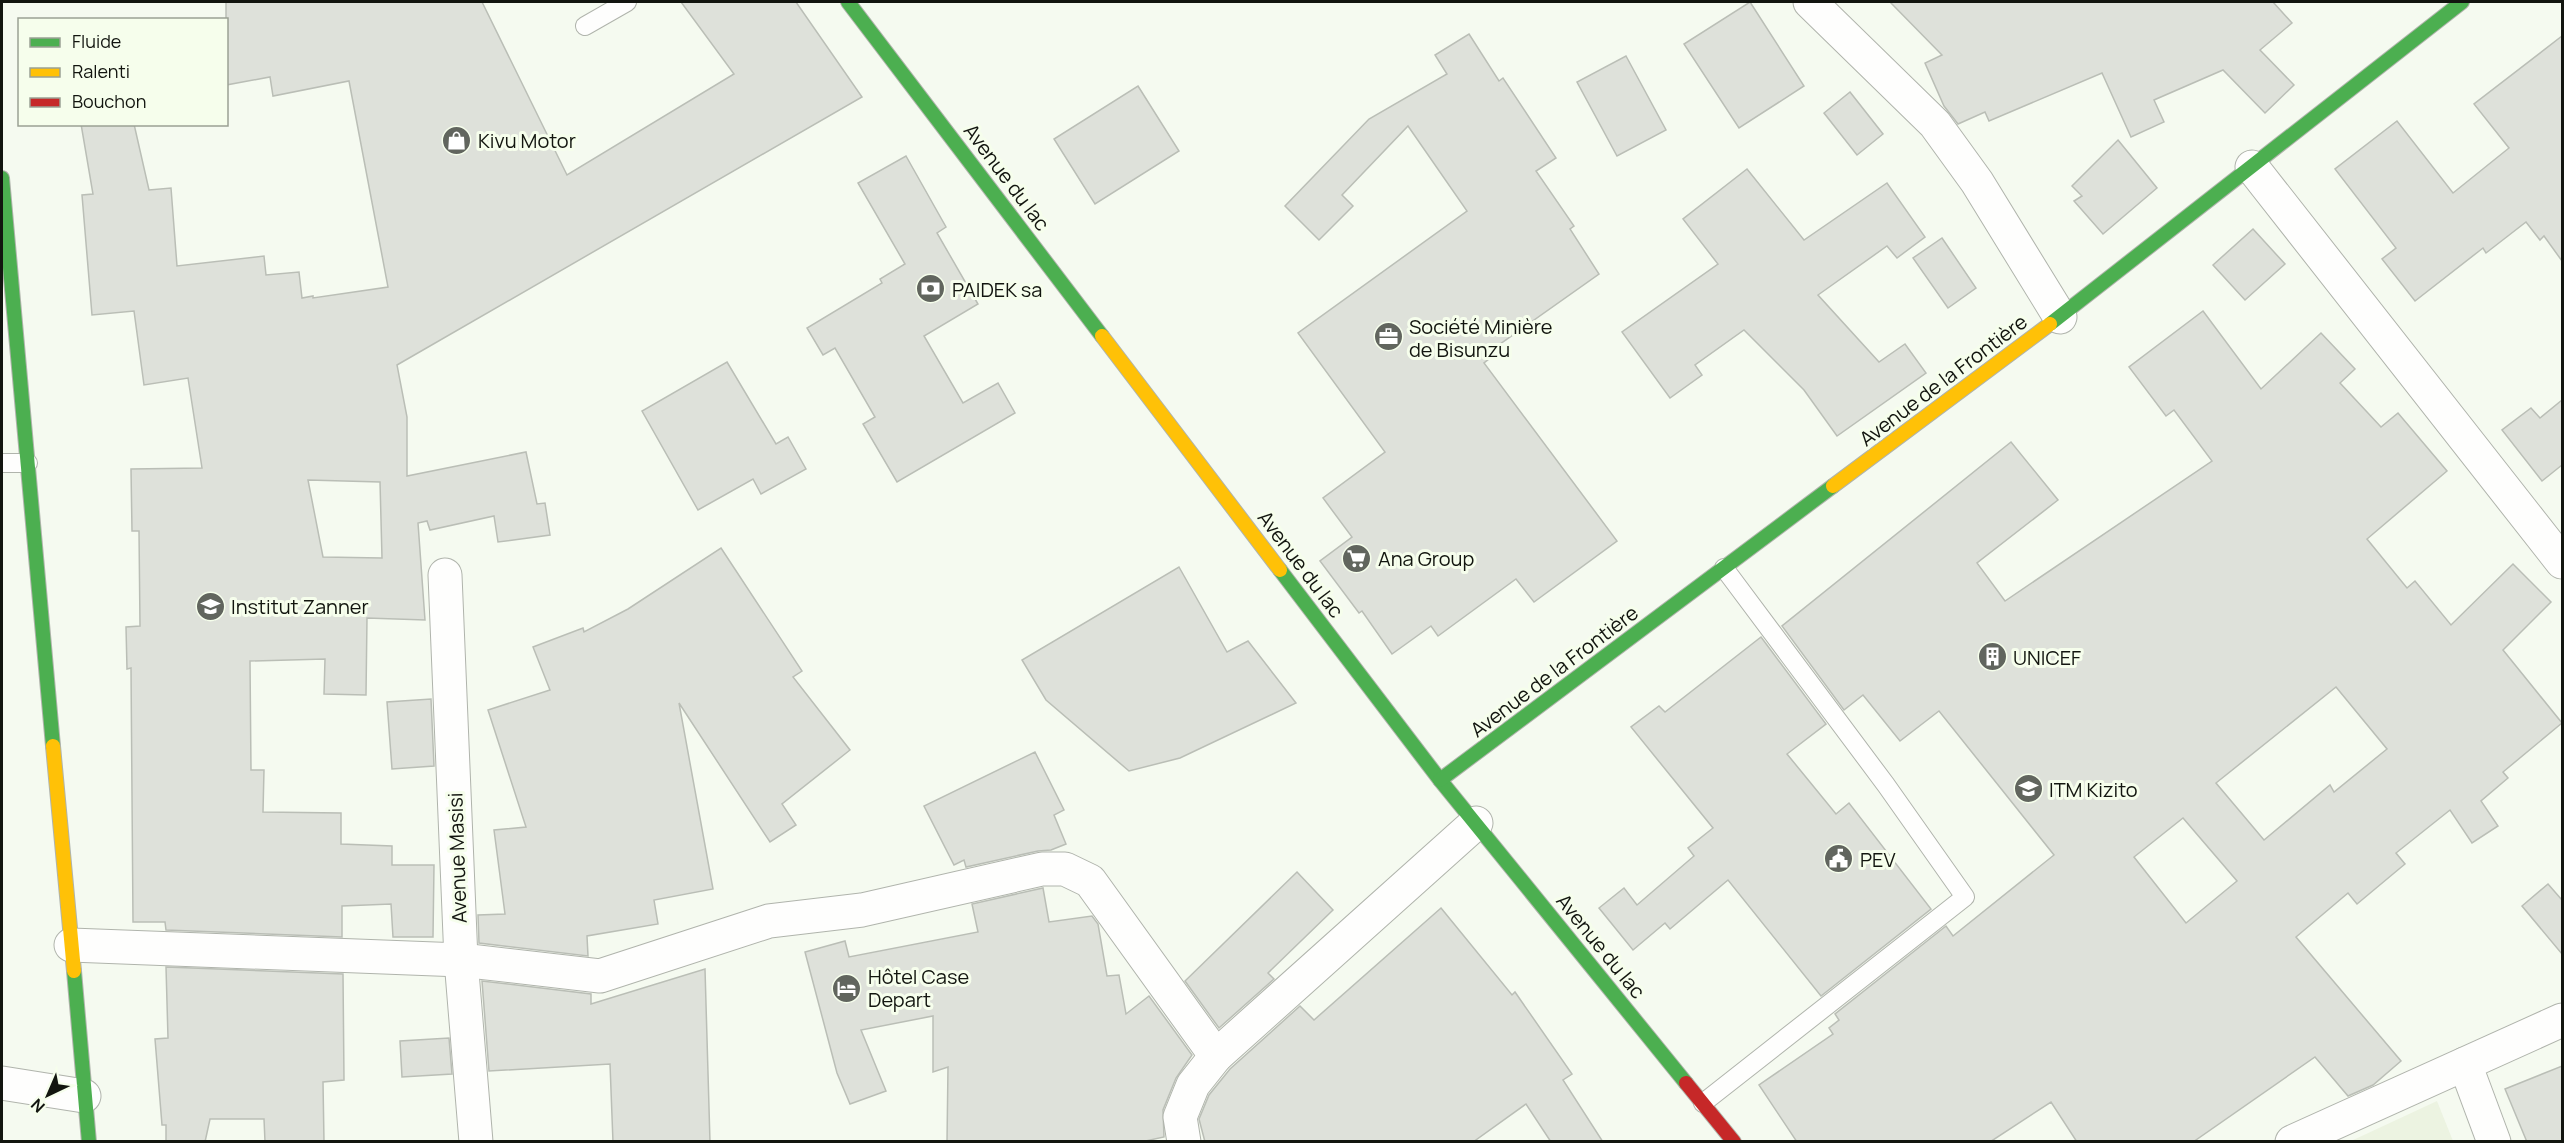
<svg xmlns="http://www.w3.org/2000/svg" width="2564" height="1143" font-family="Manrope,sans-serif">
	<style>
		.built { fill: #ecf3e1 }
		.building { fill: #dee1da; stroke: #babeb6; stroke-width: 1.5; fill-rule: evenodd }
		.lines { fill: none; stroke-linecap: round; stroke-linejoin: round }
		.lane-casing { stroke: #b0b4ac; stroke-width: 20 }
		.street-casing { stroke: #b0b4ac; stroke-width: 35 }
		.fast-casing { stroke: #b0b4ac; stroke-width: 16 }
		.slow-casing { stroke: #b0b4ac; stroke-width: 16 }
		.jam-casing { stroke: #b0b4ac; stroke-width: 16 }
		.lane { stroke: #fefefd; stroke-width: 18 }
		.street { stroke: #fefefd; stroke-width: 33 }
		.fast { stroke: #4caf50; stroke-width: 14 }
		.slow { stroke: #ffc107; stroke-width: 14 }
		.jam { stroke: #c62828; stroke-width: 14 }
		.labels { text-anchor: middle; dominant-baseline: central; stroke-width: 6; stroke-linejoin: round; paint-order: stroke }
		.poi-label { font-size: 20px; fill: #12150f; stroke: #f6feec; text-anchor: start }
		.street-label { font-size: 20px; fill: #12150f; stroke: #f6feec }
	</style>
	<rect width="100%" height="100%" fill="#f5faf0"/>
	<path class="built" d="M 2437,1101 L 2453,1141 L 2351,1141 Z"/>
	<g class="building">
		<path d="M 226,2 L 482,2 L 567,175 L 734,74 L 681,2 L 796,2 L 862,97 L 397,365 L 407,417 L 407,476 L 526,452 L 537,504 L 545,503 L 550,535 L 498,542 L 494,516 L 430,530 L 427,521 L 418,523 L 425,620 L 367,618 L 366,695 L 324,694 L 325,659 L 250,661 L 251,770 L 264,770 L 263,812 L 341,813 L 341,844 L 392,846 L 392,865 L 434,865 L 433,937 L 393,937 L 391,904 L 342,906 L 342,937 L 166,930 L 165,922 L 133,922 L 131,668 L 127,669 L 126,627 L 140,626 L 139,531 L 132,531 L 131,469 L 202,468 L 188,378 L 144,385 L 134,311 L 92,315 L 82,195 L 93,194 L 81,124 L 134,124 L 149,190 L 171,188 L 177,266 L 264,256 L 266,275 L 299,272 L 302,298 L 313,296 L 313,298 L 388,287 L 349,81 L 273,96 L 270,77 L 226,85 ZM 308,480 L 380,482 L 382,558 L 323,557 Z"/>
		<path d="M 1750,2 L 1804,86 L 1739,128 L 1684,44 Z"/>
		<path d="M 1890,2 L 2273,2 L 2292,23 L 2260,50 L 2294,85 L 2265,113 L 2223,70 L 2154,100 L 2164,122 L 2131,137 L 2102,73 L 1989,121 L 1985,112 L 1958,124 L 1944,106 L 1925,63 L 1942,55 Z"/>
		<path d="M 1469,34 L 1499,81 L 1503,78 L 1556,158 L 1536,171 L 1574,226 L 1570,229 L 1599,274 L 1496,347 L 1499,351 L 1484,363 L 1617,541 L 1534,602 L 1516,579 L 1438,636 L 1431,626 L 1392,654 L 1362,611 L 1359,613 L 1320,561 L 1352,537 L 1323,498 L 1385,452 L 1298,333 L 1467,211 L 1408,126 L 1342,195 L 1353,206 L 1319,240 L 1285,206 L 1369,119 L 1447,74 L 1435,55 Z"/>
		<path d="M 2562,36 L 2562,261 L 2544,236 L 2540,240 L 2526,222 L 2486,253 L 2483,248 L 2415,301 L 2382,259 L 2396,248 L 2335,169 L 2397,121 L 2453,193 L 2509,148 L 2474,104 Z"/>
		<path d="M 1626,56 L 1666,130 L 1617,156 L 1577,82 Z"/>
		<path d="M 1138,86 L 1179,151 L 1095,204 L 1054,139 Z"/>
		<path d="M 1850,92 L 1883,134 L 1857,155 L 1824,113 Z"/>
		<path d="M 2118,140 L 2157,188 L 2103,234 L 2074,201 L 2082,196 L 2072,186 Z"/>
		<path d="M 906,156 L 946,227 L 937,233 L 978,304 L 924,336 L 963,403 L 998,383 L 1015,413 L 897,482 L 863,424 L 875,417 L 835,348 L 823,355 L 807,328 L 882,283 L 880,279 L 905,264 L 858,183 Z"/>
		<path d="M 1747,169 L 1804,240 L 1887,183 L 1925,237 L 1897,258 L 1887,246 L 1818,295 L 1879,362 L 1905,344 L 1926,373 L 1837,436 L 1804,390 L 1744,330 L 1695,365 L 1702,375 L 1670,398 L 1622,332 L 1718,264 L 1683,219 Z"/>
		<path d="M 2253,229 L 2285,264 L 2245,300 L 2213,265 Z"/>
		<path d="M 1942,238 L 1976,288 L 1948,308 L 1913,258 Z"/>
		<path d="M 2203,311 L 2261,389 L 2321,333 L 2355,369 L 2340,383 L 2381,427 L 2398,413 L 2447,471 L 2367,539 L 2407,588 L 2415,581 L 2451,625 L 2513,564 L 2551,602 L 2503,650 L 2562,723 L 2503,772 L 2508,778 L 2481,801 L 2498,826 L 2472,843 L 2450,810 L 2396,853 L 2405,864 L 2357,904 L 2348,893 L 2296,937 L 2401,1061 L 2373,1085 L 2348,1096 L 2315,1057 L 2193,1142 L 2077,1142 L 2051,1102 L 1990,1142 L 1797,1142 L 1759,1085 L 1833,1034 L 1829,1028 L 1839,1020 L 1835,1014 L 1946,926 L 1953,936 L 2054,855 L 1939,711 L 1900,741 L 1863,695 L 1844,710 L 1782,626 L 2011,442 L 2058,500 L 1977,563 L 2005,601 L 2212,461 L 2174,410 L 2166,416 L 2129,367 ZM 2336,687 L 2387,749 L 2334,792 L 2330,785 L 2264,840 L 2216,783 ZM 2183,818 L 2237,881 L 2186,923 L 2134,857 Z"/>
		<path d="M 727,362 L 776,444 L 788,437 L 806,469 L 761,494 L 753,479 L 698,510 L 642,411 Z"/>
		<path d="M 2562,400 L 2562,465 L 2542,481 L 2502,430 L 2531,408 L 2540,418 Z"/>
		<path d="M 721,548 L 802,671 L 793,677 L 850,750 L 782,804 L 796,825 L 770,842 L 679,703 L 713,889 L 654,900 L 658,924 L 587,936 L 588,956 L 479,943 L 478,915 L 505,914 L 494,830 L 526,827 L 488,710 L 550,690 L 533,647 L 583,628 L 584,632 L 628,609 Z"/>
		<path d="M 1179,567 L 1227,652 L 1248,641 L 1296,703 L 1180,758 L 1129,771 L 1046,700 L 1022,660 Z"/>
		<path d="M 1761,637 L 1826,724 L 1787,754 L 1836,814 L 1849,803 L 1931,909 L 1821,996 L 1728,880 L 1670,929 L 1665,923 L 1633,950 L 1599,908 L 1624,888 L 1637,905 L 1694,856 L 1688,848 L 1713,828 L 1631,727 L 1659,706 L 1665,712 Z"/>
		<path d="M 431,699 L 434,766 L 392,769 L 387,702 Z"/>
		<path d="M 1035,752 L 1064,810 L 1054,815 L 1066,844 L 1051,850 L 1038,851 L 966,867 L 964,860 L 954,865 L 924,806 Z"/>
		<path d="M 1297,872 L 1333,910 L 1268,973 L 1274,979 L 1219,1028 L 1185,981 Z"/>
		<path d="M 2548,884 L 2562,900 L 2562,954 L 2522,906 Z"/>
		<path d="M 1043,888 L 1049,922 L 1092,916 L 1098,924 L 1107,976 L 1119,975 L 1126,1014 L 1149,996 L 1192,1055 L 1176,1078 L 1163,1110 L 1164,1137 L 1141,1142 L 947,1142 L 948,1067 L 933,1072 L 933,1016 L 861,1030 L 886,1091 L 850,1104 L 837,1073 L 805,952 L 845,941 L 849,957 L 978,932 L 972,904 Z"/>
		<path d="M 1441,908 L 1512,995 L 1515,992 L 1572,1074 L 1563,1080 L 1603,1142 L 1551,1142 L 1526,1104 L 1473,1142 L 1205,1142 L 1199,1119 L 1209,1095 L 1230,1069 L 1300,1006 L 1314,1020 Z"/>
		<path d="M 166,967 L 343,974 L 344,1080 L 323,1082 L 324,1142 L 265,1142 L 264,1119 L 210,1119 L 205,1142 L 166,1142 L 166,1125 L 162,1125 L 155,1039 L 168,1038 Z"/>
		<path d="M 705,969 L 710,1142 L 613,1142 L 610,1064 L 489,1071 L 482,981 L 591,994 L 591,1004 Z"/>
		<path d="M 449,1038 L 452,1074 L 402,1077 L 400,1041 Z"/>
		<path d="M 2562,1066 L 2562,1142 L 2527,1142 L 2505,1089 Z"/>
	</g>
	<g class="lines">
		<defs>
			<g id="lane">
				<path d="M 585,26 L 627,2"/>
				<path d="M 2,463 L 28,463"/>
				<path d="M 1703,1103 L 1965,897 L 1886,785 L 1724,568"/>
			</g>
			<g id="street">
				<path d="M 1810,2 L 1935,124 L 1977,182 L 2060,317"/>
				<path d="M 2252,167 L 2562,562"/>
				<path d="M 445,575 L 461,960 L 476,1142"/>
				<path d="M 71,945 L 461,960 L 600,976 L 769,921 L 862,910 L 1042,869 L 1065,869 L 1090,881 L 1216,1056"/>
				<path d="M 2465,1064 L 2494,1142"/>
				<path d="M 2,1083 L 84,1096"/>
				<path d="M 1184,1142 L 1180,1117 L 1193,1085 L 1216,1056 L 1476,823"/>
				<path d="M 2292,1142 L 2562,1020"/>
			</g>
			<g id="fast">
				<path d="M 848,2 L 1102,336"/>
				<path d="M 2,178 L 53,746"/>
				<path d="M 2050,324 L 2462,2"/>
				<path d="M 1280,570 L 1440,780 L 1686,1083"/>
				<path d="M 1440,780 L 1833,486"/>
				<path d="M 74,971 L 89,1142"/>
			</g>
			<g id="slow">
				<path d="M 1102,336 L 1280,570"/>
				<path d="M 1833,486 L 2050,324"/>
				<path d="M 53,746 L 74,971"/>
			</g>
			<path id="jam" d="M 1686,1083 L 1734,1142"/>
		</defs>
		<use href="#lane" class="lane-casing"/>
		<use href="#street" class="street-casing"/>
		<use href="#fast" class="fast-casing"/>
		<use href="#slow" class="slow-casing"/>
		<use href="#jam" class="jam-casing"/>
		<use href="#lane" class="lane"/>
		<use href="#street" class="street"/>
		<use href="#fast" class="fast"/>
		<use href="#slow" class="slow"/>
		<use href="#jam" class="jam"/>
	</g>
	<defs>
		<symbol id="shop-disc" viewBox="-11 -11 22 22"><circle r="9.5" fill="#61655e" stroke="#f6feec"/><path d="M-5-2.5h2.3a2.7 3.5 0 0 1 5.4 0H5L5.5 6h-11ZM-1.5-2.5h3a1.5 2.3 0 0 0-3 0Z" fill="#fff"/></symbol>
		<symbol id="bank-disc" viewBox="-11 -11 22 22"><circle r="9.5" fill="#61655e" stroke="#f6feec"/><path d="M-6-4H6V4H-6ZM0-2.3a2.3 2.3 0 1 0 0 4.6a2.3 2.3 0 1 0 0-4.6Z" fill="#fff"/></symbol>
		<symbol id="office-disc" viewBox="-11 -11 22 22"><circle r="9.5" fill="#61655e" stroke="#f6feec"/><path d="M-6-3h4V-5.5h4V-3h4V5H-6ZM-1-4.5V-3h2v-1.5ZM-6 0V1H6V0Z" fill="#fff"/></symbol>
		<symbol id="supermarket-disc" viewBox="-11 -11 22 22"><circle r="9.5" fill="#61655e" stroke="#f6feec"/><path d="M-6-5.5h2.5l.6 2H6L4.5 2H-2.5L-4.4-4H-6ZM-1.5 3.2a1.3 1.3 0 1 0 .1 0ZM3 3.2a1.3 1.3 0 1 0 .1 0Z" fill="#fff"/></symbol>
		<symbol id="school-disc" viewBox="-11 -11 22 22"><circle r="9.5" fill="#61655e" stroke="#f6feec"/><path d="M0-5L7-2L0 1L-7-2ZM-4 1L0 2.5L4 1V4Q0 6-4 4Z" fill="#fff"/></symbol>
		<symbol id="building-disc" viewBox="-11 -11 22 22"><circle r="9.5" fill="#61655e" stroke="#f6feec"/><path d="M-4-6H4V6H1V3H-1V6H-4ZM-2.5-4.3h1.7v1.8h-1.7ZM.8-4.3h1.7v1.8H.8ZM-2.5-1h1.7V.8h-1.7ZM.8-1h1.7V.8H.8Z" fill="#fff"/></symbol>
		<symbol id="university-disc" viewBox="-11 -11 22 22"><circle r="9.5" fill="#61655e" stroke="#f6feec"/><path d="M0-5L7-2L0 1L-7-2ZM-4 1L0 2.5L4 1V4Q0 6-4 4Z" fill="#fff"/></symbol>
		<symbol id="civic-disc" viewBox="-11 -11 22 22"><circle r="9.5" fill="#61655e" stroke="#f6feec"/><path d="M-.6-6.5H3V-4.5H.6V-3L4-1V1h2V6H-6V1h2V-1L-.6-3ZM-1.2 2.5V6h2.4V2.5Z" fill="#fff"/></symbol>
		<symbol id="hotel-disc" viewBox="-11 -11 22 22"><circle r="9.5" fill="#61655e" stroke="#f6feec"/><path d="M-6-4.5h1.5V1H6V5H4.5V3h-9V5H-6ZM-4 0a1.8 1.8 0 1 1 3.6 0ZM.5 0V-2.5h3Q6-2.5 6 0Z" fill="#fff"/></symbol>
	</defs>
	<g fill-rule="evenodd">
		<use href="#shop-disc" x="440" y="124" width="33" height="33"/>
		<use href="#bank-disc" x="914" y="272" width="33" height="33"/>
		<use href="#office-disc" x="1372" y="320" width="33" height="33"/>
		<use href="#supermarket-disc" x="1340" y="542" width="33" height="33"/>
		<use href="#school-disc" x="194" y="590" width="33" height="33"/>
		<use href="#building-disc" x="1976" y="640" width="33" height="33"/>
		<use href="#university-disc" x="2012" y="772" width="33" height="33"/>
		<use href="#civic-disc" x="1822" y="842" width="33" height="33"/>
		<use href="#hotel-disc" x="830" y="972" width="33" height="33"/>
	</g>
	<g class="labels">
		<g class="poi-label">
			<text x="478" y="140">Kivu Motor</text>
			<text x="952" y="289">PAIDEK sa</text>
			<text x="1409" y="326">Société Minière<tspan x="1409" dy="23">de Bisunzu</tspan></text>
			<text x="1378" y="558">Ana Group</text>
			<text x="231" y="606">Institut Zanner</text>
			<text x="2013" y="657">UNICEF</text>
			<text x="2049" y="789">ITM Kizito</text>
			<text x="1860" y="859">PEV</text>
			<text x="868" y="976">Hôtel Case<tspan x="868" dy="23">Depart</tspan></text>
		</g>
		<g class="street-label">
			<text transform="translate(1007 177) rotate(53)">Avenue du lac</text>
			<text transform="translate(1943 380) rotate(-37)">Avenue de la Frontière</text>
			<text transform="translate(1301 564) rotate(53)">Avenue du lac</text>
			<text transform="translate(1554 671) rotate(-37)">Avenue de la Frontière</text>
			<text transform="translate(457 858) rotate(-92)">Avenue Masisi</text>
			<text transform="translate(1601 946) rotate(51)">Avenue du lac</text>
		</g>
	</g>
	<rect width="2564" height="1143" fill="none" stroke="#12150f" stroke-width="6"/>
	<rect x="18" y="18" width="210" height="108" fill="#f6feec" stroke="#9ba194" stroke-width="1.5"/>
	<rect x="30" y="38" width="30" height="9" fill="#4caf50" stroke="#9ba194" stroke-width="1.5"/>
	<text x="72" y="48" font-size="18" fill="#12150f">Fluide</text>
	<rect x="30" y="68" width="30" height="9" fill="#ffc107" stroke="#9ba194" stroke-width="1.5"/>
	<text x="72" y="78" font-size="18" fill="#12150f">Ralenti</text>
	<rect x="30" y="98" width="30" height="9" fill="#c62828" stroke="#9ba194" stroke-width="1.5"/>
	<text x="72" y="108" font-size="18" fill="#12150f">Bouchon</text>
	<g transform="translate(48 1095) rotate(224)" stroke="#f6feec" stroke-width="4.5" paint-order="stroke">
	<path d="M0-4.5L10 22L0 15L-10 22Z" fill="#12150f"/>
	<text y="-9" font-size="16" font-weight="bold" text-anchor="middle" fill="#12150f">N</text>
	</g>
</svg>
